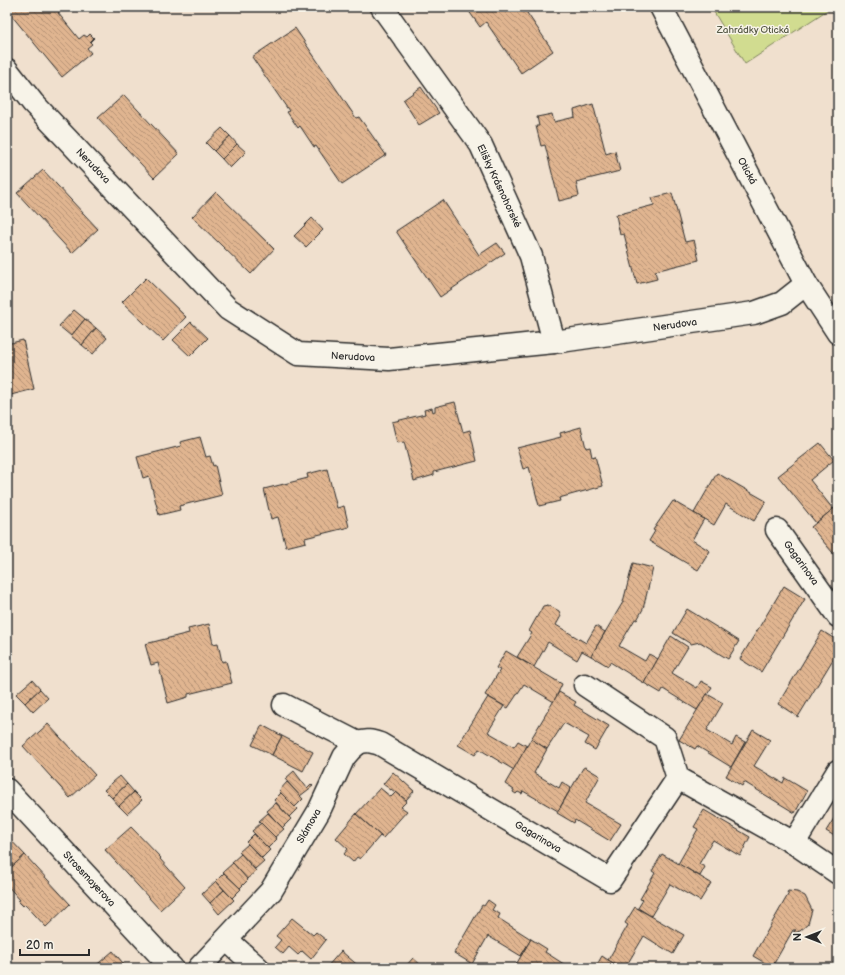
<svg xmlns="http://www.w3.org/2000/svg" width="845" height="975" font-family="'Balsamiq Sans',sans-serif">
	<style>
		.garden { fill: #d1dc90; stroke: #7e845e }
		.building { fill: url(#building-back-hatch); stroke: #2b2b2b }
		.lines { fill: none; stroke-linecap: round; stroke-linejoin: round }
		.minor-casing { stroke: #2b2b2b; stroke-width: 25 }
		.tertiary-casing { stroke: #2b2b2b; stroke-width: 25 }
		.minor { stroke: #f7f3e8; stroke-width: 22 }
		.tertiary { stroke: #f7f3e8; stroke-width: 22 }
		.labels { text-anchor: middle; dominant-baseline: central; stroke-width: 3; stroke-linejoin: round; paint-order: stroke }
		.park-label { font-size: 10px; fill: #545744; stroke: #f7f3e8 }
		.street-label { font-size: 10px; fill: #2b2b2b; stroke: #f7f3e8 }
	</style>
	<defs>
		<pattern id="building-back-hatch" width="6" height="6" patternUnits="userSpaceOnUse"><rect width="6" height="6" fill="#e0b590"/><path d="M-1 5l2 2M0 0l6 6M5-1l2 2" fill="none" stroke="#b69376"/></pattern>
	</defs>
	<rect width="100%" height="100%" fill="#f0e0ce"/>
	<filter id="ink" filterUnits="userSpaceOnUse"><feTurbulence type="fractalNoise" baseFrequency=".025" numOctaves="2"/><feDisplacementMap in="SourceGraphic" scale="8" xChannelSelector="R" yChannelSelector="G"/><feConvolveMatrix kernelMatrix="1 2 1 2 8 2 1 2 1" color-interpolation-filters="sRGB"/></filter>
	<g filter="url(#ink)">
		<path class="garden" d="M 711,7 L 832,7 L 745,64 Z"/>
		<g class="building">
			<path d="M 7,7 L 53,7 L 54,9 L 56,7 L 62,7 L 63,8 L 58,13 L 79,39 L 84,35 L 87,37 L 90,34 L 94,38 L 90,42 L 92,44 L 87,48 L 91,53 L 62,77 L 7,10 Z"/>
			<path d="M 466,7 L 523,7 L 553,51 L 521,73 L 486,22 L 480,27 Z"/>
			<path d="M 295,28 L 356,118 L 359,117 L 386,155 L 342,184 L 316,146 L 314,147 L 300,126 L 298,128 L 287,112 L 289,111 L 252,57 Z"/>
			<path d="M 421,87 L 439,113 L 419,125 L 403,100 Z"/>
			<path d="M 124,95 L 179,154 L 154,178 L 98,118 Z"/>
			<path d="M 593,104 L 606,154 L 615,151 L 620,171 L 576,182 L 579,196 L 559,201 L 545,145 L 541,146 L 536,126 L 539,126 L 537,117 L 552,114 L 554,122 L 575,117 L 574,110 Z"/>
			<path d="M 222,128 L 230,136 L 214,151 L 206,143 Z"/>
			<path d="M 230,136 L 237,144 L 222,159 L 214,151 Z"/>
			<path d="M 237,144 L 246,152 L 230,168 L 222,159 Z"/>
			<path d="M 43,170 L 98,229 L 72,253 L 17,193 Z"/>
			<path d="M 216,192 L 274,249 L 251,274 L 192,217 Z"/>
			<path d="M 672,193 L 685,242 L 694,240 L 699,260 L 655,271 L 657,279 L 637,284 L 624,234 L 620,235 L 616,215 L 654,205 L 652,198 Z"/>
			<path d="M 443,200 L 479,255 L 497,243 L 505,253 L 440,297 L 396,231 Z"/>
			<path d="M 312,218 L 323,230 L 306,247 L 294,236 Z"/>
			<path d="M 146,278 L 186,317 L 163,341 L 122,302 Z"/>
			<path d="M 74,310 L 85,319 L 71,336 L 59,326 Z"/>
			<path d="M 85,319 L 96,328 L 82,345 L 71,336 Z"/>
			<path d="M 191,322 L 208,338 L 190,356 L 173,340 Z"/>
			<path d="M 96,328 L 107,338 L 93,354 L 82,345 Z"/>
			<path d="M 23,340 L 34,389 L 7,396 L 7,344 Z"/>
			<path d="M 455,402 L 463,432 L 470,430 L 477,461 L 434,472 L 434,475 L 414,481 L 404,442 L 397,443 L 392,422 L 425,414 L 424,410 L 432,408 L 433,412 L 435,411 L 435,407 Z"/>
			<path d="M 581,427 L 586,448 L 590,447 L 592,457 L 595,456 L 603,486 L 559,498 L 560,501 L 539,506 L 529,467 L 523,469 L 517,448 L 561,437 L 560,433 Z"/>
			<path d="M 200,437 L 206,457 L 210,456 L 213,466 L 215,465 L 222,495 L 179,506 L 180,510 L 159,515 L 149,476 L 143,478 L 137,457 L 181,446 L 180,442 Z"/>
			<path d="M 820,443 L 834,460 L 810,480 L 833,509 L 816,523 L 778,476 Z"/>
			<path d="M 327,469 L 337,508 L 344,506 L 349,527 L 305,538 L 306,542 L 286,547 L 278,517 L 271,519 L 264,489 L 308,478 L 307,474 Z"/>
			<path d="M 717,473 L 766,501 L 754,521 L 726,504 L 714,525 L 694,513 Z"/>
			<path d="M 673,501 L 704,519 L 692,540 L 710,551 L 698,570 L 649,541 L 655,531 L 653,530 Z"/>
			<path d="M 838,505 L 838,559 L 811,527 Z"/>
			<path d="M 633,563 L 653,568 L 643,609 L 637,620 L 635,619 L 619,646 L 645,661 L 649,654 L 658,659 L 644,683 L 610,662 L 608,666 L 591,656 L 623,602 Z"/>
			<path d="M 784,586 L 805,599 L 761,672 L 740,659 Z"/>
			<path d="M 548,605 L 559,611 L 561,616 L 556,625 L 586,643 L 596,626 L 605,632 L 591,656 L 582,651 L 577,660 L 548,642 L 534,667 L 517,657 L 532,633 L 529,631 L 543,606 Z"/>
			<path d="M 687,609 L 739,641 L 728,659 L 700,642 L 691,644 L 673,633 Z"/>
			<path d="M 209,624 L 213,644 L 218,643 L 222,662 L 226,661 L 232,683 L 188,694 L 188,697 L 168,703 L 158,663 L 151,665 L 145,644 L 189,633 L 188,629 Z"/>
			<path d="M 822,631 L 838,641 L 838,651 L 798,717 L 778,704 Z"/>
			<path d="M 671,636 L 688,647 L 672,673 L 697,688 L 701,681 L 712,687 L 697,710 L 663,689 L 661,693 L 644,683 Z"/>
			<path d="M 506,651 L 562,684 L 554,702 L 524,684 L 508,708 L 485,695 L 500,670 L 496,668 Z"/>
			<path d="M 32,680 L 40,689 L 25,703 L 16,694 Z"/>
			<path d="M 40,689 L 48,698 L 33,712 L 25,703 Z"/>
			<path d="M 559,692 L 576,702 L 574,705 L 609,726 L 595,750 L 585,744 L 589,737 L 564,723 L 547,749 L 531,739 Z"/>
			<path d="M 707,694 L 723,703 L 707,730 L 732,745 L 736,737 L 745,742 L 731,767 L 697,746 L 695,749 L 679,740 Z"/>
			<path d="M 488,697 L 504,706 L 488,732 L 514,747 L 518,741 L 527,746 L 514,770 L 479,749 L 475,755 L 458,745 Z"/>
			<path d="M 48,724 L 95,775 L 70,798 L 23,746 Z"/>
			<path d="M 262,725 L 282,736 L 272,755 L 252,745 Z"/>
			<path d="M 753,730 L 770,740 L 754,766 L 783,783 L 785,778 L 807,791 L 795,813 L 744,782 L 742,786 L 726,776 Z"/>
			<path d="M 282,736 L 313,752 L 303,771 L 272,755 Z"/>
			<path d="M 531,739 L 547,749 L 534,773 L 559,788 L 562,782 L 571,788 L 558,811 L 523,791 L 522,794 L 518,792 L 516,794 L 513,792 L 514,790 L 505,784 Z"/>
			<path d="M 585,767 L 600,776 L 585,803 L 621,824 L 610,841 L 575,820 L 574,823 L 557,813 L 583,768 Z"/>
			<path d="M 294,771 L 307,788 L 311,784 L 313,786 L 300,796 L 285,779 Z"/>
			<path d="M 393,772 L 414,791 L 406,800 L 396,792 L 395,792 L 391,789 L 391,790 L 383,784 Z"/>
			<path d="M 120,776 L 127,784 L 112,798 L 104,790 Z"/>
			<path d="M 287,782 L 303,799 L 295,807 L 279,791 Z"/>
			<path d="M 127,784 L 134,792 L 119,806 L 112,798 Z"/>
			<path d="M 380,788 L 391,797 L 396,792 L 407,801 L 401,807 L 407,811 L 383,838 L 356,814 Z"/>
			<path d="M 134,792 L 142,800 L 127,814 L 119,806 Z"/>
			<path d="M 281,793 L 297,809 L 289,817 L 274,800 Z"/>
			<path d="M 276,803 L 291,819 L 282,828 L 267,811 Z"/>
			<path d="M 704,810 L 750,837 L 740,856 L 713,840 L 699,864 L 705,867 L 700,876 L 678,864 L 698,829 L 694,827 Z"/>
			<path d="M 838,812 L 838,838 L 826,831 Z"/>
			<path d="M 268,813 L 284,829 L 275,837 L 259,821 Z"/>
			<path d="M 356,814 L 383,838 L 380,836 L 360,859 L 357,857 L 353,862 L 344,854 L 348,849 L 336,838 Z"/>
			<path d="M 261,823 L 277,839 L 268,848 L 252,831 Z"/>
			<path d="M 131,827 L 161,858 L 160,859 L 185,887 L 160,910 L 105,850 Z"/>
			<path d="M 254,834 L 270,850 L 262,858 L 246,842 Z"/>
			<path d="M 7,836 L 25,855 L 7,871 Z"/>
			<path d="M 248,844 L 264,861 L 255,869 L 239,852 Z"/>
			<path d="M 241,854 L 256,871 L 247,879 L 232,862 Z"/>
			<path d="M 662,854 L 711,883 L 700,901 L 670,884 L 651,916 L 638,908 L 643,900 L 640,899 L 655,873 L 652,871 Z"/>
			<path d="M 25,855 L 70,904 L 46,927 L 25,904 L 23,906 L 18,901 L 20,900 L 7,885 L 7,871 Z"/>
			<path d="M 233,863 L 248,880 L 240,888 L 223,872 Z"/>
			<path d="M 224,873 L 241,889 L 232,898 L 216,881 Z"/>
			<path d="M 216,881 L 224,890 L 210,903 L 202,894 Z"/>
			<path d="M 224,890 L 234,900 L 219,914 L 210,903 Z"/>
			<path d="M 788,891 L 797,892 L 805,896 L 812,910 L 808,924 L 800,931 L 794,933 L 794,931 L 796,930 L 793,930 L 772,967 L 753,956 L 789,893 L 787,893 Z"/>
			<path d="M 488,900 L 495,905 L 492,910 L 500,914 L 498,918 L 531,939 L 521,956 L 488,936 L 472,964 L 454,953 L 482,905 L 484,906 Z"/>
			<path d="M 635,907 L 684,935 L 673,954 L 644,936 L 625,968 L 622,968 L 608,960 L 628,925 L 625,923 Z"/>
			<path d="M 292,918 L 313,935 L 316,932 L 326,940 L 311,959 L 302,951 L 298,955 L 289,947 L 283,954 L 275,947 L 281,940 L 276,936 Z"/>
			<path d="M 531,939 L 547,949 L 545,952 L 570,968 L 514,968 Z"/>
			<path d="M 113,951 L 127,968 L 93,968 Z"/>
			<path d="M 341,951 L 361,968 L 326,968 Z"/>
			<path d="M 602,956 L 608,960 L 622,968 L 595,968 Z"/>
			<path d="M 413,958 L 422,966 L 421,968 L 404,968 Z"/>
		</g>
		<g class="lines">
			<defs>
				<g id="minor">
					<path d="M 382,7 L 481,145 L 531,256 L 554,342"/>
					<path d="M 7,70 L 33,103 L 228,309 L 298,354 L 389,359 L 554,342 L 754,313 L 782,303 L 806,284"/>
					<path d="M 777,530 L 838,616"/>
					<path d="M 585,685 L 665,738 L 678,778"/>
					<path d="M 358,743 C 366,740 371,741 380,744 L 610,880 L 678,778 L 794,843 L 838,873"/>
					<path d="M 7,790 L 172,968"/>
					<path d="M 794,843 L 838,771"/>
					<path d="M 227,940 L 258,968"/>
					<path d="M 199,968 L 271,891 L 319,811 L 344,757 L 350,750 L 358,743 L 284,705"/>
				</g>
				<path id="tertiary" d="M 661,7 L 806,284 L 838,333"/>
			</defs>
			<use href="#minor" class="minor-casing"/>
			<use href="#tertiary" class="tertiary-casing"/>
			<use href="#minor" class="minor"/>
			<use href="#tertiary" class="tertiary"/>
		</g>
	</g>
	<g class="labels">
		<g class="park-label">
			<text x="753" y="30">Zahrádky Otická</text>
		</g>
		<g class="street-label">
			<text transform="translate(93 166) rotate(46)">Nerudova</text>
			<text transform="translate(747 171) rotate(62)">Otická</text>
			<text transform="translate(499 186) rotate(65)">Elišky Krásnohorské</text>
			<text transform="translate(675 325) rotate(-8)">Nerudova</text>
			<text transform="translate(353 357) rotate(3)">Nerudova</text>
			<text transform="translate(801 563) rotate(54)">Gagarinova</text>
			<text transform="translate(309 826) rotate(-60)">Slámova</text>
			<text transform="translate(538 837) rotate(31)">Gagarinova</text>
			<text transform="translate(89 879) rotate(47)">Strossmayerova</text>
		</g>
	</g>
	<rect width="845" height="975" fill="none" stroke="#f7f3e8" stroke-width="24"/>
	<rect x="12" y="12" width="821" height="951" fill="none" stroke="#2b2b2b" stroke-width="1.5" filter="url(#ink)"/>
	<g transform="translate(807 937) rotate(270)" stroke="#f7f3e8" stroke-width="3" paint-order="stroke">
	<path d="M0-3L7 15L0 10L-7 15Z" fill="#2b2b2b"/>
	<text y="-6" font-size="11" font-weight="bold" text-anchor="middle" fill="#2b2b2b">N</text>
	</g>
	<path d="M20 949v6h69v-6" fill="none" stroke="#2b2b2b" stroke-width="2"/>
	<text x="26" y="949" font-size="12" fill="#2b2b2b" stroke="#f7f3e8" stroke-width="3" paint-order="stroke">20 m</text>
</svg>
